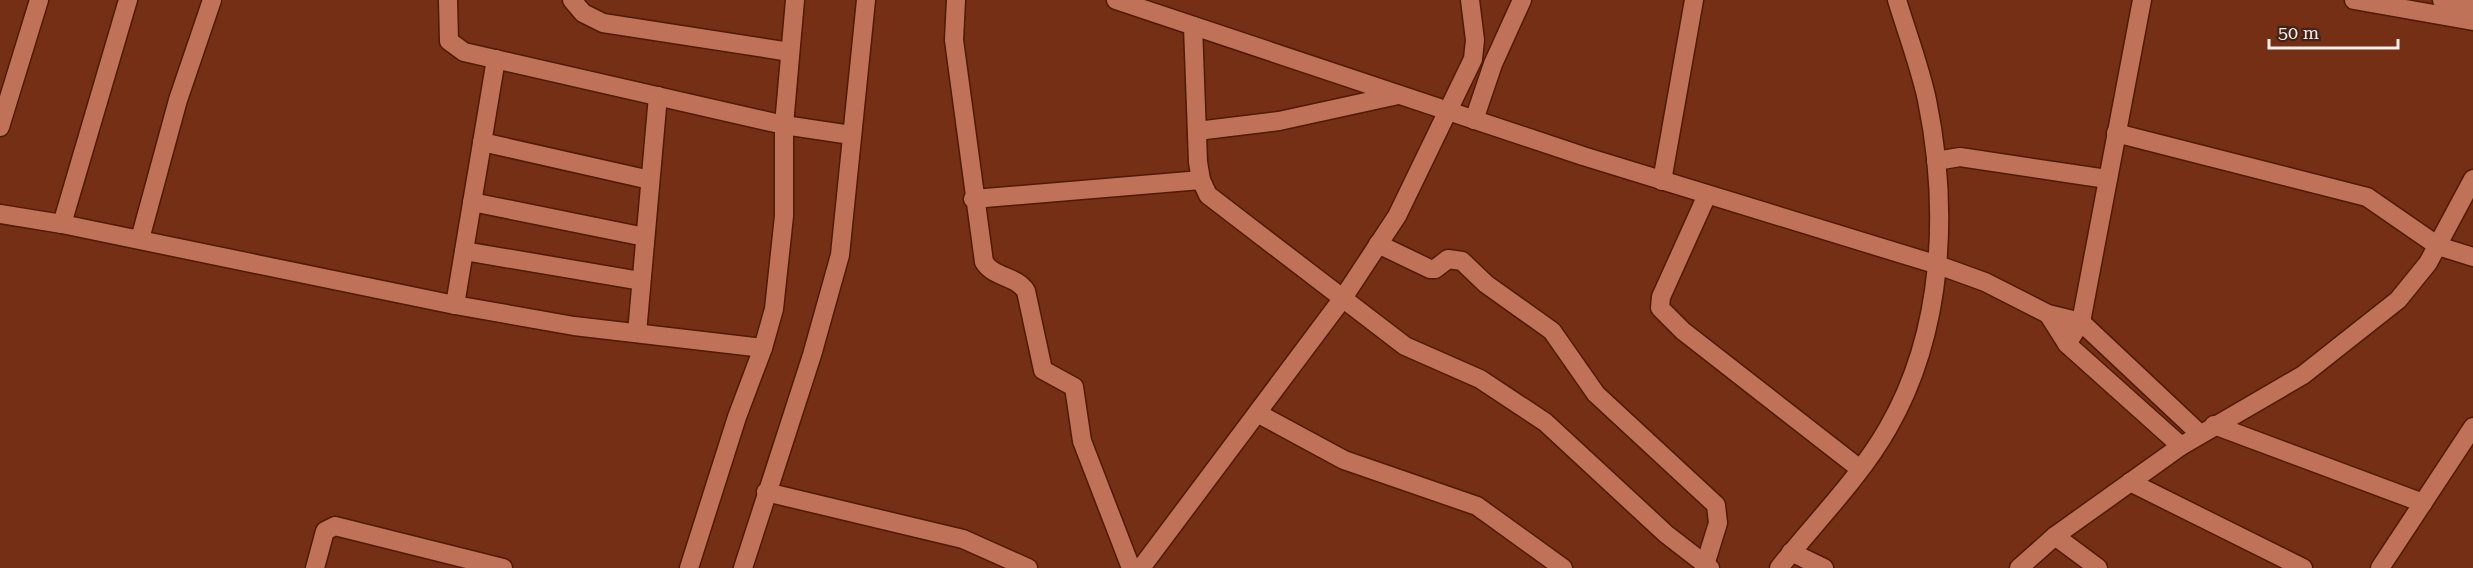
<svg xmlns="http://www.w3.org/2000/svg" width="2473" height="568" font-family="'Roboto Serif',serif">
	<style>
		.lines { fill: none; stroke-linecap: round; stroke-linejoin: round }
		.minor-casing { stroke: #4f1a06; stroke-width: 21 }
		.tertiary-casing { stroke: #4f1a06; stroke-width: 21 }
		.minor { stroke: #bf7257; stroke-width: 18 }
		.tertiary { stroke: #bf7257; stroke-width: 18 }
	</style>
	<rect width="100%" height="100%" fill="#752f14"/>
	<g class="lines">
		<defs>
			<g id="minor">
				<path d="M 448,0 L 449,41 L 464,52 L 784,125 L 851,135"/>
				<path d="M 572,0 L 583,13 L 603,23 L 790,52"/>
				<path d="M 956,0 L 954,40 L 984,262 C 994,278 1015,275 1026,291 L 1043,370 L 1074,387 L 1082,441 L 1131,568"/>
				<path d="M 1116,0 L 1583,156 L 1938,265 L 1985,282 L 2048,314 L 2081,322 L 2199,433"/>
				<path d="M 2354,0 L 2473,21"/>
				<path d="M 2442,0 L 2473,6"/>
				<path d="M 1193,26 L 1198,162 L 1201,180 L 1208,195 L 1405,346 L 1480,379 L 1545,422 L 1666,534 L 1710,568"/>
				<path d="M 1474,120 L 1493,64 L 1522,0"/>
				<path d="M 0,127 L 39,0"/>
				<path d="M 1197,131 L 1279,121 L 1398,95"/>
				<path d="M 2116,133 L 2367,197 L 2438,246 L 2473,257"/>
				<path d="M 482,142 L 650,180"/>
				<path d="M 1936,161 L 1960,157 L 2107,179"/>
				<path d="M 1662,181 L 1694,0"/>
				<path d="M 1707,195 L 1661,297 L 1660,308 L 1683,331 L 1860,469"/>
				<path d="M 973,199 L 1201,180"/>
				<path d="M 472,202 L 645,237"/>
				<path d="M 0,214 L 62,224 L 455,305 L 574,326 L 763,348"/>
				<path d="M 62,224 L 128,0"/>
				<path d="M 140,239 L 178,100 L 212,0"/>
				<path d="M 1378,244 L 1430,269 L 1435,269 L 1448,259 L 1462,261 L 1486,284 L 1552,331 L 1596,394 L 1716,505 L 1718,523 L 1705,565"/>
				<path d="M 464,251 L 641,281"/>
				<path d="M 455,305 L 496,59"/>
				<path d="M 2048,314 L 2067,344 L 2181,446"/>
				<path d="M 637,333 L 658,96"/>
				<path d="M 2067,344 L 2081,322 L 2142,0"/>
				<path d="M 1259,414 L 1344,460 L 1477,506 L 1563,568"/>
				<path d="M 2214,425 L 2423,503"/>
				<path d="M 2130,482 L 2303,568"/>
				<path d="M 766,492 L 963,539 L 1028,568"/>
				<path d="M 2055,536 L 2098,568"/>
				<path d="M 1791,552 L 1824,568"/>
				<path d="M 315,568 L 325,531 L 335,526 L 503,568"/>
				<path d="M 689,568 L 737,417 L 763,348 L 774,309 L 784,216 L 784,125 L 795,0"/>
				<path d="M 743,568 L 812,355 L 840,255 L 866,0"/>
				<path d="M 1141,568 L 1343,298 L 1397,216 L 1473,59 L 1475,40 L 1470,0"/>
				<path d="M 1779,568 C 1815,522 1859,479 1888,428 C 1944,331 1949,208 1927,100 C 1920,67 1907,33 1897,0"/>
				<path d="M 2380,568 L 2473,427"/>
			</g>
			<path id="tertiary" d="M 2019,568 L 2055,536 L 2181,446 L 2303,375 L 2398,300 L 2428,263 L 2473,179"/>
		</defs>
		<use href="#minor" class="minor-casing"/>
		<use href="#tertiary" class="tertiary-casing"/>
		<use href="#minor" class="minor"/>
		<use href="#tertiary" class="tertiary"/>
	</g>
	<path d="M2269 39v9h129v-9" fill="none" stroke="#f8efec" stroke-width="3"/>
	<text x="2278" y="39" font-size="18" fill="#f8efec" stroke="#442418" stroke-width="4.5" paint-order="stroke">50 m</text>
</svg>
